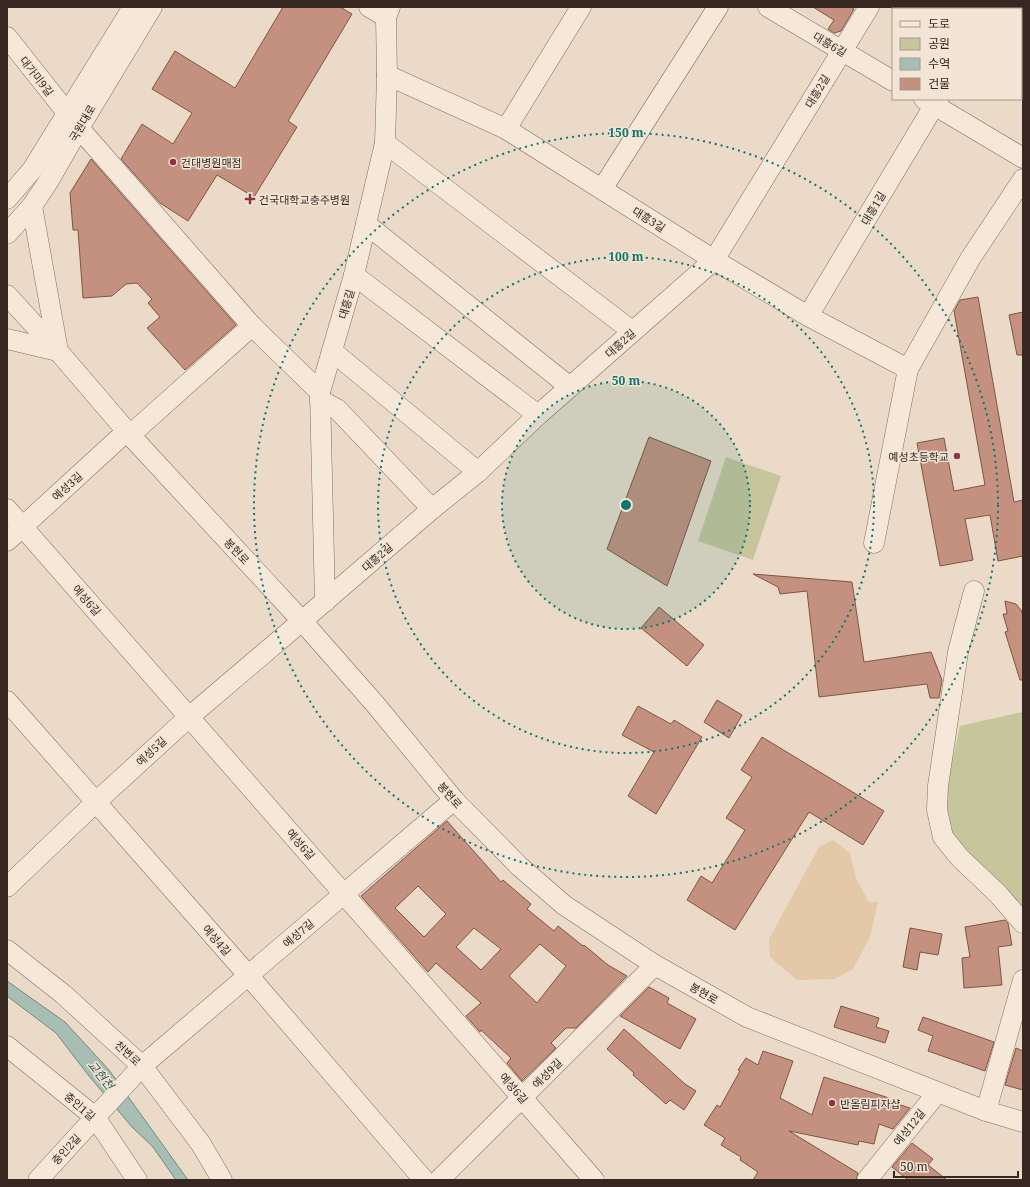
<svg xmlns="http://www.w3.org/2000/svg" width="1030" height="1187" font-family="'Noto Serif','Noto Sans KR',serif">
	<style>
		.green { fill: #c7c59c }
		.sand { fill: #e3c9a7 }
		.water { fill: #a8beb4; stroke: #6f8c80 }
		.building { fill: #c49180; stroke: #815446; fill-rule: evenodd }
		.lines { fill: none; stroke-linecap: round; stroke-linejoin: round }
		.minor-casing { stroke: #846c5e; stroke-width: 21 }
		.minor { stroke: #f6e8d9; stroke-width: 20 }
		.ring { fill: none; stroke: #0f766e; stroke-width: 2; stroke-dasharray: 2 4 }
		.poi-dot { fill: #8d3443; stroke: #f2e5d6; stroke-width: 1.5 }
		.labels { text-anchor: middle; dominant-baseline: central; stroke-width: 3; stroke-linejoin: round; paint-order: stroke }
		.street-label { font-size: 11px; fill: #362720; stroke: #f2e5d6 }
		.poi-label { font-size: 11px; fill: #362720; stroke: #f2e5d6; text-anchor: start }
		.water-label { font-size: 12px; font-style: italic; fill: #31544c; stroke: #f2e5d6 }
		.centre { fill: #0f766e; stroke: #f2e5d6; stroke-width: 2 }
		.ring-label { font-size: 12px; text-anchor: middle; font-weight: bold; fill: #0f766e; stroke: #f2e5d6; stroke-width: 3; stroke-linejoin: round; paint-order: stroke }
	</style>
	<rect width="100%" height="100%" fill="#eadac7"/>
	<g class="green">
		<path d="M 726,457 L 781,476 L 753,560 L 698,541 Z"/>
		<path d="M 1023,712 L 1023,908 L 977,863 L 951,835 L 944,799 L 960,726 Z"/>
	</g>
	<path class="sand" d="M 833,840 L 850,853 L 856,878 L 869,902 L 878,902 L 870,937 L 853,969 L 834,979 L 797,980 L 770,957 L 769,939 L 819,847 Z"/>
	<path class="water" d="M 7,981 L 65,1022 L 109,1070 L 188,1180 L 176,1180 L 153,1147 L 132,1127 L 89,1076 L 56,1033 L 7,996 Z"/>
	<g class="building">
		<path d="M 283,7 L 340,7 L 352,14 L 288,121 L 297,127 L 254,197 L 217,175 L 188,221 L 160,203 L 121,159 L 142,124 L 173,144 L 192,113 L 152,89 L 175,51 L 235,88 Z"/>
		<path d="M 813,7 L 851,7 L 854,9 L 841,31 L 834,33 L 828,29 L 834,20 Z"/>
		<path d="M 91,159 L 236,325 L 185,370 L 147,328 L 160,317 L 148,303 L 152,299 L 137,283 L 126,284 L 112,296 L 83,298 L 78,230 L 73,230 L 70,193 Z"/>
		<path d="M 978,297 L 1014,502 L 1023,500 L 1023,556 L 998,561 L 990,515 L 965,519 L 973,560 L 940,566 L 917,443 L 944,438 L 954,491 L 985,485 L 954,311 L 960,300 Z"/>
		<path d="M 1023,312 L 1023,355 L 1017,355 L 1009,315 Z"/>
		<path d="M 649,437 L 711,461 L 667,586 L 607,549 Z"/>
		<path d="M 753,574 L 852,582 L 864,662 L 931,652 L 942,680 L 939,698 L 930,698 L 927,684 L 819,697 L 807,591 L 780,594 L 778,587 Z"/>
		<path d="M 1005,601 L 1016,604 L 1021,610 L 1023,616 L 1023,680 L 1020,680 L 1005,632 L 1008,631 L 1003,614 L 1007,614 Z"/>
		<path d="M 659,607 L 704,645 L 687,666 L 641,628 Z"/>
		<path d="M 717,700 L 742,715 L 729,738 L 704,722 Z"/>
		<path d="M 638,706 L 671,724 L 674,720 L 702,737 L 656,814 L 628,796 L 654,752 L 622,735 Z"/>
		<path d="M 762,737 L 884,811 L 863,845 L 809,812 L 735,930 L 687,900 L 701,876 L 712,883 L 745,830 L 726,818 L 752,777 L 741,770 Z"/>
		<path d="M 447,821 L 501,882 L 503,880 L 531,904 L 527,909 L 554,931 L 558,926 L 583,946 L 584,945 L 608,965 L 627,976 L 576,1028 L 566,1028 L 551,1043 L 556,1048 L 522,1081 L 507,1063 L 511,1058 L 481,1030 L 480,1032 L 466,1016 L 481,1003 L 436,963 L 428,972 L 361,896 ZM 418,886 L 446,914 L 424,937 L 395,908 ZM 474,928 L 501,949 L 481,970 L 456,947 ZM 540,944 L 566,966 L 537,1003 L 509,976 Z"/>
		<path d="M 1005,920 L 1008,923 L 1012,945 L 998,947 L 1002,985 L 964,988 L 962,958 L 970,957 L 965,927 Z"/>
		<path d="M 910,928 L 942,934 L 938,955 L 920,952 L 917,970 L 903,967 Z"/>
		<path d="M 649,987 L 669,998 L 667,1003 L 696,1019 L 680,1049 L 620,1016 Z"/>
		<path d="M 841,1006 L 879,1018 L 876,1027 L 889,1031 L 885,1043 L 834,1027 Z"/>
		<path d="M 923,1017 L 994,1042 L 985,1071 L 928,1051 L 933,1036 L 918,1030 Z"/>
		<path d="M 624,1029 L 685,1084 L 696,1091 L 684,1110 L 670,1100 L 666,1104 L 633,1075 L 634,1073 L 607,1049 Z"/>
		<path d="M 1016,1048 L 1023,1051 L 1023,1090 L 1005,1085 Z"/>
		<path d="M 763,1051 L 793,1061 L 780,1098 L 812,1115 L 824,1077 L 889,1098 L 888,1101 L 910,1108 L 893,1129 L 879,1124 L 874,1144 L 859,1141 L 858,1145 L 789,1131 L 858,1173 L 856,1180 L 753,1180 L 758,1172 L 740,1160 L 741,1157 L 721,1145 L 725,1138 L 704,1125 L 717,1105 L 720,1107 L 740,1071 L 738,1070 L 746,1058 L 758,1065 Z"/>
		<path d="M 912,1143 L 933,1159 L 928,1165 L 947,1180 L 908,1180 L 892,1167 Z"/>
	</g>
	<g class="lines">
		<defs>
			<g id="minor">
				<path d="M 369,7 L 386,17"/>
				<path d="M 768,7 L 893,81"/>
				<path d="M 990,9 L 991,7"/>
				<path d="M 7,37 L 68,114"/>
				<path d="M 387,75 L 506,129 L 714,260 L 808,316 L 908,369"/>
				<path d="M 924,99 L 1023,158"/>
				<path d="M 79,128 L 252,326 L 320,392"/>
				<path d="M 506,129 L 581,7"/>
				<path d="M 385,143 L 632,331"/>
				<path d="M 602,189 L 718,7"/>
				<path d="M 7,199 L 32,170 L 133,7"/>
				<path d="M 366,224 L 570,387"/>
				<path d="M 7,234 L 32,206 L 48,182 L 79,128 L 152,7"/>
				<path d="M 354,275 L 538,415"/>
				<path d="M 7,295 L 58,351 L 130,435 L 302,621 L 375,704 L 454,800 L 519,866 L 564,905 L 655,965 L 747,1017 L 986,1111 L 1023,1122"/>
				<path d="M 808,316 L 938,99"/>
				<path d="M 7,339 L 58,351 L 32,206"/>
				<path d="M 332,351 L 478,472"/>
				<path d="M 320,400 L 337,409 L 432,509"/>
				<path d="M 130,435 L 252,326"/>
				<path d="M 7,509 L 594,1180"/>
				<path d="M 7,541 L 127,431"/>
				<path d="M 874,543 L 908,369 L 970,259 L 1023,179"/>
				<path d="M 974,591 L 958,652 L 938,786 L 937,810 L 943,837 L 960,858 L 998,894 L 1023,923"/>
				<path d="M 325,602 L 320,392 L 354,275 L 385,143 L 387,75 L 386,17 L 390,7"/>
				<path d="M 7,701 L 248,975 L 424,1180"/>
				<path d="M 7,887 L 96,802 L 189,717 L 302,621 L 432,509 L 478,472 L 538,415 L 714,260 L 869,7"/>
				<path d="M 7,950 L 63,994 L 142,1066 L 201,1144 L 222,1180"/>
				<path d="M 7,1046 L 95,1117 L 137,1180"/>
				<path d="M 986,1111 L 1023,980"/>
				<path d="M 38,1180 L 142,1066 L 454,800"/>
				<path d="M 439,1180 L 655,965"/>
				<path d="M 867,1180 L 937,1093"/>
			</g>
		</defs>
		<use href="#minor" class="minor-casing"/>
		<use href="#minor" class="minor"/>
	</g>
	<circle cx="626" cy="505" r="124" fill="#0f766e" fill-opacity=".12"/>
	<g class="ring">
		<circle cx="626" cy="505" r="124"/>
		<circle cx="626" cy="505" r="248"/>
		<circle cx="626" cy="505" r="372"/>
	</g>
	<g class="poi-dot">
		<circle cx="173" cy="162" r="4"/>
		<path d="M248 193h4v4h4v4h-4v4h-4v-4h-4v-4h4z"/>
		<circle cx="957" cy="456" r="4"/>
		<circle cx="832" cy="1103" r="4"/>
	</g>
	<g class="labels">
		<g class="street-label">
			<text transform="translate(830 44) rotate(31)">대흥6길</text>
			<text transform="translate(37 76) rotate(52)">대가미9길</text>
			<text transform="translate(817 91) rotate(-59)">대흥2길</text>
			<text transform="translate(82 123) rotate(-60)">국원대로</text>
			<text transform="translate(873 208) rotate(-59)">대흥1길</text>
			<text transform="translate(649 219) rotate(32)">대흥3길</text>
			<text transform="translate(346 304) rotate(-74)">대흥길</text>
			<text transform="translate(620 343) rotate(-42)">대흥2길</text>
			<text transform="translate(67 486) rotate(-42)">예성3길</text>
			<text transform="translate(237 551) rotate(47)">봉현로</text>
			<text transform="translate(377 557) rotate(-41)">대흥2길</text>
			<text transform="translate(87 600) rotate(49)">예성6길</text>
			<text transform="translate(151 751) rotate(-43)">예성5길</text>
			<text transform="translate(450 795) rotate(49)">봉현로</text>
			<text transform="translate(301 844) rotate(49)">예성6길</text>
			<text transform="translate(298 933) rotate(-40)">예성7길</text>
			<text transform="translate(217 940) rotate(49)">예성4길</text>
			<text transform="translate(704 993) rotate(30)">봉현로</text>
			<text transform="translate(128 1053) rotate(43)">천변로</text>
			<text transform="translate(547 1073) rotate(-45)">예성9길</text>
			<text transform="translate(514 1088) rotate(49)">예성6길</text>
			<text transform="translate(80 1106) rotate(41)">충인1길</text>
			<text transform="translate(909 1127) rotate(-51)">예성12길</text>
			<text transform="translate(66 1149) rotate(-47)">충인2길</text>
		</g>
		<g class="poi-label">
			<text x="181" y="162">건대병원매점</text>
			<text x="259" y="199">건국대학교충주병원</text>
			<text x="949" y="456" text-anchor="end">예성초등학교</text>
			<text x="840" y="1103">반올림피자샵</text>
		</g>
		<g class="water-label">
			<text transform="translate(101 1075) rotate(51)">교현천</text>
		</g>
	</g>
	<circle cx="626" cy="505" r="6" class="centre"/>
	<g class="ring-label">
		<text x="626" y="137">150 m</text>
		<text x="626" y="261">100 m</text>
		<text x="626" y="385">50 m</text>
	</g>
	<rect width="1030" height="1187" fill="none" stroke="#362720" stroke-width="16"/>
	<rect x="892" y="8" width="130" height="92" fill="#f2e5d6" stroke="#a7998d"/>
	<rect x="900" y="21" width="20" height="6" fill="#f6e8d9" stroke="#a7998d"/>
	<text x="928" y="28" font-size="12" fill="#362720">도로</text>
	<rect x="900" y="38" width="20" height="12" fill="#c7c59c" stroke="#a7998d"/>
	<text x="928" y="48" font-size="12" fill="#362720">공원</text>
	<rect x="900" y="58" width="20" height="12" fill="#a8beb4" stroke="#a7998d"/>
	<text x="928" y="68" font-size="12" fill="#362720">수역</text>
	<rect x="900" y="78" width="20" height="12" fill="#c49180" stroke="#a7998d"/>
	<text x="928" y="88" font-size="12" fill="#362720">건물</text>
	<path d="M894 1171v6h124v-6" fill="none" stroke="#362720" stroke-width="2"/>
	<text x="900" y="1171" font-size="12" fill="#362720" stroke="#f2e5d6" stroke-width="3" paint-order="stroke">50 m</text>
</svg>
